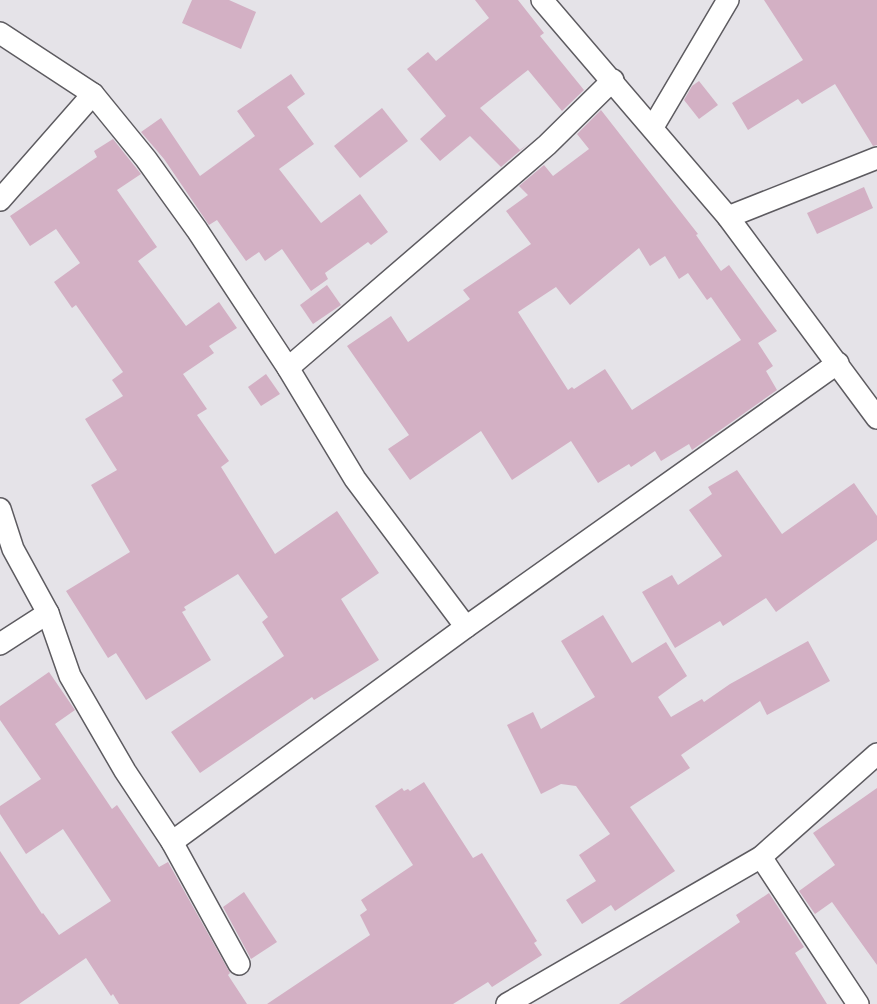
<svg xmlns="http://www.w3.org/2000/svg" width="877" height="1004" font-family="'Open Sans',sans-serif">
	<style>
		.building { fill: #d3b0c4; fill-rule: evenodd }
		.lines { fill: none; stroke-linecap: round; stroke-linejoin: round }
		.street-casing { stroke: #5d5b60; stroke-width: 24 }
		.street { stroke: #fff; stroke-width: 21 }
	</style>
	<rect width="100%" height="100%" fill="#e5e3e8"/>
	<g class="building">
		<path d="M 192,0 L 229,0 L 256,12 L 241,49 L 182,23 Z"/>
		<path d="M 475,0 L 518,0 L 544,33 L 540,36 L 584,90 L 562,111 L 528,70 L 480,108 L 520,150 L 528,144 L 501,167 L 470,136 L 440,161 L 420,139 L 446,116 L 407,69 L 428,52 L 436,61 L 489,18 Z"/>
		<path d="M 764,0 L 877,0 L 877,145 L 873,146 L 835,84 L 802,104 L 798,99 L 748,130 L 732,103 L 803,60 Z"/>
		<path d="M 291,74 L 305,94 L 287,107 L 314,144 L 279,169 L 321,223 L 360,194 L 388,232 L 371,245 L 368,242 L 325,273 L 328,279 L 311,291 L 282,249 L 265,261 L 259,252 L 246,261 L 217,220 L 209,225 L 164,159 L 141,132 L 161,118 L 200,176 L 255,136 L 237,111 Z"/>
		<path d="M 699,81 L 718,105 L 699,119 L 684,100 L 692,86 Z"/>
		<path d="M 382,108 L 408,141 L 360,178 L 334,146 Z"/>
		<path d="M 601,110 L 698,234 L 696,235 L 721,271 L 729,265 L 777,331 L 758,343 L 773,366 L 766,371 L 777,390 L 692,450 L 689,444 L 661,461 L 655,451 L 631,467 L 629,464 L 598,483 L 571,441 L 512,480 L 481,431 L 410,480 L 388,449 L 409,435 L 347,346 L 391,316 L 408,342 L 470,299 L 463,290 L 531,244 L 506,211 L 528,195 L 519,186 L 544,165 L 553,176 L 589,149 L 577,134 ZM 639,248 L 650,266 L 665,256 L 679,279 L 688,273 L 707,300 L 711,297 L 741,340 L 632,410 L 605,369 L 574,389 L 572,387 L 568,390 L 518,312 L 556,287 L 570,305 Z"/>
		<path d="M 113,139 L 141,174 L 117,190 L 157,247 L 138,261 L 186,326 L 219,302 L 237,328 L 209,346 L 214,353 L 183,374 L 207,409 L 197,415 L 229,461 L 221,467 L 275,554 L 337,511 L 379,573 L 341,599 L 379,660 L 314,700 L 312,697 L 200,773 L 171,732 L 284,656 L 262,622 L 268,617 L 238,574 L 184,607 L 186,610 L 182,612 L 211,660 L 146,700 L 116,653 L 108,658 L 83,618 L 66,591 L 130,552 L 91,485 L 117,470 L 85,419 L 123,396 L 112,380 L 123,372 L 76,305 L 72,308 L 54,282 L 80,263 L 56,229 L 30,246 L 10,216 L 97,157 L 94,151 Z"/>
		<path d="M 864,187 L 873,208 L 817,234 L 807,213 Z"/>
		<path d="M 327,285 L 341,305 L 313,324 L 300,305 Z"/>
		<path d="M 266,374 L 280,394 L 261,406 L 248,387 Z"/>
		<path d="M 737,470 L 782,534 L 854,483 L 877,516 L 877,540 L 776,612 L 766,598 L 723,626 L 720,621 L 675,648 L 642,592 L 672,575 L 678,585 L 722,556 L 689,510 L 712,494 L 708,487 Z"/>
		<path d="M 603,615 L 632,663 L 666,642 L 687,676 L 658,697 L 671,717 L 702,699 L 704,702 L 730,684 L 808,641 L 830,681 L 767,715 L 760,701 L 681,755 L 690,768 L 630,807 L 675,871 L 615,911 L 611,905 L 582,924 L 566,900 L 596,881 L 579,855 L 610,834 L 576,786 L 561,784 L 541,794 L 507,725 L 533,712 L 541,729 L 595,697 L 561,641 Z"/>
		<path d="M 49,672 L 75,710 L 55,724 L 112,809 L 117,805 L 159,867 L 168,862 L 230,973 L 228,975 L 247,1004 L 119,1004 L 113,994 L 111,996 L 86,958 L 19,1004 L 0,1004 L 0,851 L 42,914 L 43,913 L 59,935 L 111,901 L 63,829 L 26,854 L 0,814 L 0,806 L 41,779 L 0,720 L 0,706 Z"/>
		<path d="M 424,782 L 473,858 L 482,853 L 537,941 L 534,943 L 542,955 L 492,987 L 488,982 L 453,1004 L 267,1004 L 370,935 L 360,915 L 367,910 L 361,900 L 413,865 L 375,806 L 402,788 L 404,791 L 408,789 L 410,791 Z"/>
		<path d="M 877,788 L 877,965 L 832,902 L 815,914 L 799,891 L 835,865 L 813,833 Z"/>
		<path d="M 244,892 L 277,942 L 251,959 L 223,907 Z"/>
		<path d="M 769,893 L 804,947 L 795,953 L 827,1004 L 619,1004 L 740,922 L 736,915 Z"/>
	</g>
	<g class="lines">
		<defs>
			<g id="street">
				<path d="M 542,0 L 728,217 L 877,418"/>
				<path d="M 0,33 L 93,94 L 146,159 L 197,230 L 288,368 L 355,479 L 466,627"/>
				<path d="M 653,127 L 728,0"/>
				<path d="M 0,200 L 93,94"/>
				<path d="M 728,217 L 877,158"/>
				<path d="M 288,368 L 547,145 L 613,80"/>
				<path d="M 0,509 L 13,549 L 48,613 L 70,676 L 125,771 L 172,842 L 239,964"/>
				<path d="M 0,644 L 48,613"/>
				<path d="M 172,842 L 466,627 L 838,363"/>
				<path d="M 761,857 L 858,1004"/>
				<path d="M 507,1004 L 761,857 L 877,754"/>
			</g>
		</defs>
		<use href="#street" class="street-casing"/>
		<use href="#street" class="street"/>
	</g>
</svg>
